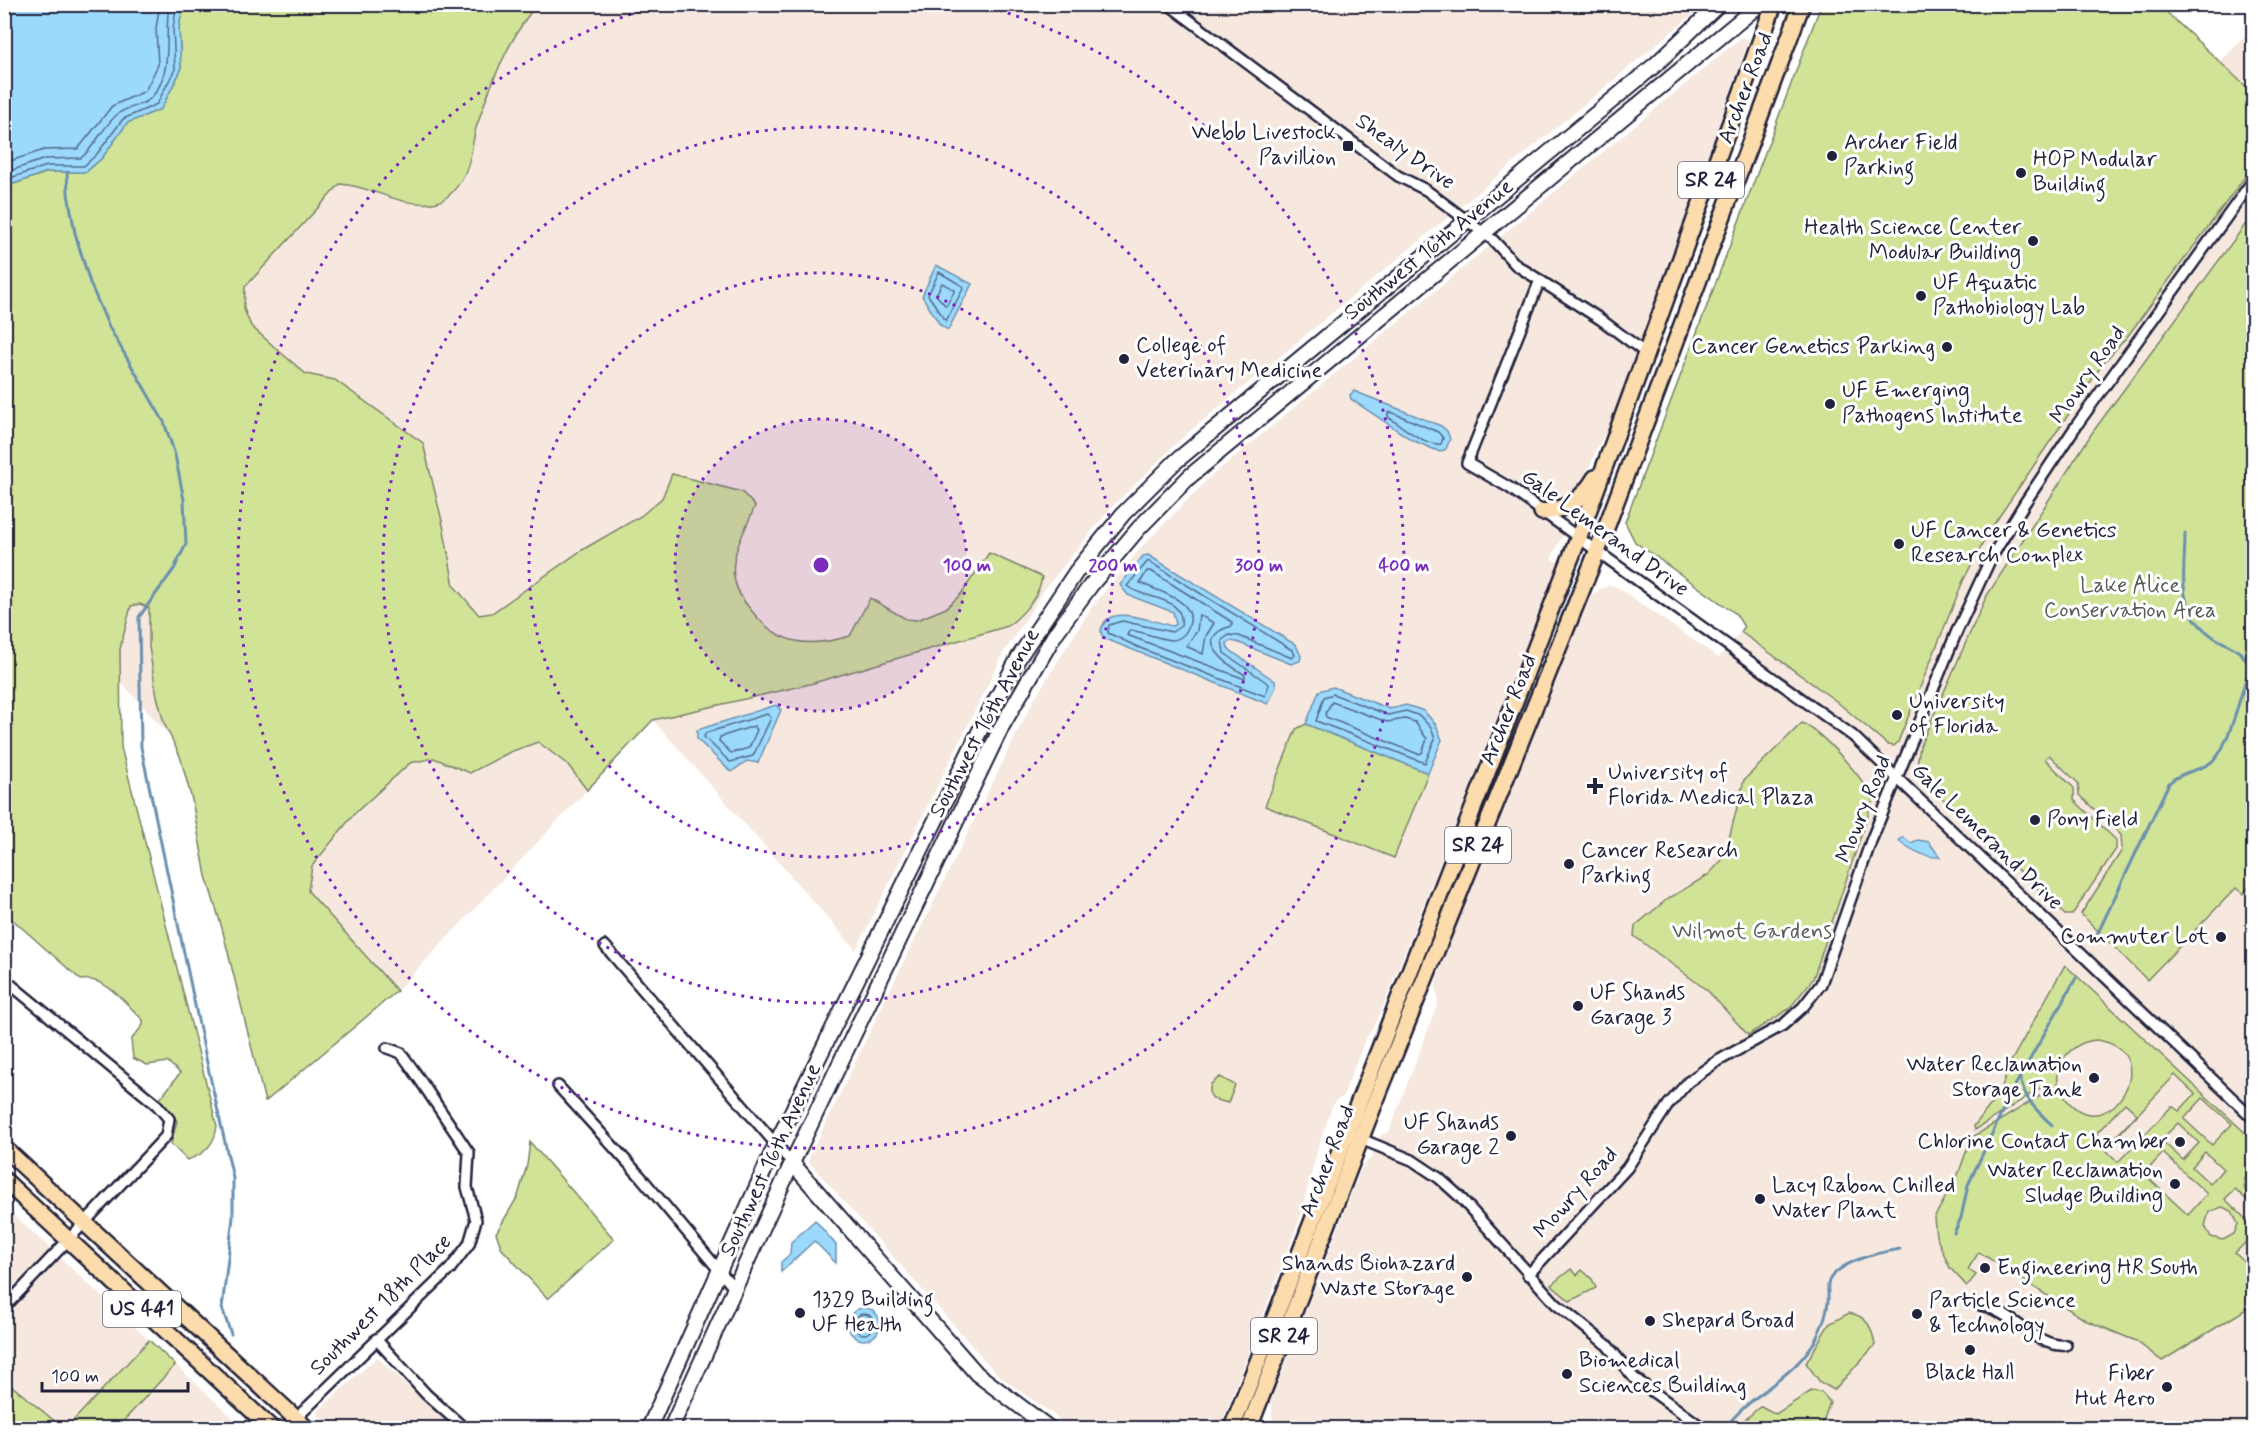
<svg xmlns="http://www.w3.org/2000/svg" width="2258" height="1433" font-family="Mynerve,sans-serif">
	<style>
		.built { fill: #f7e8df }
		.green { fill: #d1e397; stroke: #7a8269; stroke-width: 1.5; fill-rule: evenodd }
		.water { fill: #9bd9fd; stroke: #6b90af; stroke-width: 1.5 }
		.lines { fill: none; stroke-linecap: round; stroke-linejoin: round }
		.shore { stroke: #526b89; stroke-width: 1.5 }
		.stream { stroke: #6b90af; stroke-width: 3 }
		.street-casing { stroke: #22223b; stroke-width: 14 }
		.secondary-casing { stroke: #22223b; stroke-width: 18 }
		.primary-casing { stroke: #22223b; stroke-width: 20 }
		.street { stroke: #fff; stroke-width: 9 }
		.secondary { stroke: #fff; stroke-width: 14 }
		.primary { stroke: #fcdcac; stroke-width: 15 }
		.ring { fill: none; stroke: #7b2cbf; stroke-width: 3; stroke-dasharray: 3 6 }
		.poi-dot { fill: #22223b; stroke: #fff; stroke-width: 2 }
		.labels { text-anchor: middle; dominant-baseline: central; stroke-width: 6; stroke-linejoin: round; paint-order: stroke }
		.shield { fill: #fff; stroke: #646476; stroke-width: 1.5 }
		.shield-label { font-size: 21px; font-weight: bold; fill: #22223b }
		.street-label { font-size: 22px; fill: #22223b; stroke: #fff }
		.poi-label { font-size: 22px; fill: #22223b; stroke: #fff; text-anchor: start }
		.park-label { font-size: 22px; fill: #575c57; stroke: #fff }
		.centre { fill: #7b2cbf; stroke: #fff; stroke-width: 3 }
		.ring-label { font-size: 18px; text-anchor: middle; font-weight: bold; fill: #7b2cbf; stroke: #fff; stroke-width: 6; stroke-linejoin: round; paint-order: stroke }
	</style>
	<rect width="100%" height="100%" fill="#fff"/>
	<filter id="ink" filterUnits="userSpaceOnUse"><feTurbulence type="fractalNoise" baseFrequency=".0167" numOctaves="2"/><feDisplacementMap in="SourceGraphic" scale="12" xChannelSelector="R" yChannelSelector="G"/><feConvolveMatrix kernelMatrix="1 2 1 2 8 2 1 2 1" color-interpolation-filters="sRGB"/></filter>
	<g filter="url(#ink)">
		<g class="built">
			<path d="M 1909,4 L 2159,5 L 2221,61 L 2253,27 L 2253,1428 L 1270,1428 L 1273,1422 L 1271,1401 L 1361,1169 L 1371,1158 L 1381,1135 L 1389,1132 L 1438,1003 L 1436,984 L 1452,935 L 1590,597 L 1600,589 L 1610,585 L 1617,587 L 1719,658 L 1744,627 L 1736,614 L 1635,542 L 1625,522 L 1821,5 L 1896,5 L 1907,10 Z"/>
			<path d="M 183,5 L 1704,5 L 1184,436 L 1111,508 L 1047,586 L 1003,654 L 856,950 L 653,720 L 397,991 L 81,637 L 4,187 L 161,109 Z"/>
			<path d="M 1742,37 L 1749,40 L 1611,426 L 1598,445 L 1587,474 L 1569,498 L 1571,519 L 1551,559 L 1558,563 L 1558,567 L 1378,1019 L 1364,1042 L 1343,1097 L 1336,1100 L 1332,1107 L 1319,1144 L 1300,1218 L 1220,1428 L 1072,1428 L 998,1375 L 809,1162 L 809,1158 L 891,988 L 1034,699 L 1092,607 L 1144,544 L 1210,477 Z"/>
			<path d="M 4,1206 L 244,1428 L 5,1428 L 5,1394 L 12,1386 L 4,1380 Z"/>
			<path d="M 377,1357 L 453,1428 L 332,1428 L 316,1413 Z"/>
		</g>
		<g class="green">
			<path d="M 1909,4 L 2159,5 L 2253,93 L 2253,166 L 2127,337 L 2104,362 L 1988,533 L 1963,581 L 1898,742 L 1894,746 L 1888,745 L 1836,701 L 1741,632 L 1744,627 L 1736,614 L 1635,542 L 1625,522 L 1821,5 L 1896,5 L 1907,10 Z"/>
			<path d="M 183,5 L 536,5 C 507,42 491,83 476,128 C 472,142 472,159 465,173 C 459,185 448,201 433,203 C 397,207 373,186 340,184 L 245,287 L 244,309 L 251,326 L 279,351 L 306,374 L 335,380 L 423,443 L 443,525 L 454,586 L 479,615 L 492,613 L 582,550 L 641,516 L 662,498 L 672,474 L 742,492 L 755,506 C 747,527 730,554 734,577 C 736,589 743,601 751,610 C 779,646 809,648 850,636 L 870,598 L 906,619 L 917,620 L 946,608 L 961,594 L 989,553 L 1042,577 C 1039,597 1023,614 1008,626 L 810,684 L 653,720 L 587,790 L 568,765 L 538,742 L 510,752 L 470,773 L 434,758 L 410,763 L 354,814 L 312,866 L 308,891 L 397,991 L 265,1102 L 222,928 L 206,876 L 192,800 L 180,756 L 164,723 L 156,692 L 149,647 L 149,608 L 140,604 L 131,606 L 120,649 L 121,747 L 217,1126 C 215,1144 204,1155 187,1160 L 171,1144 L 177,1121 L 160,1099 L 180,1073 L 168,1062 L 147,1065 L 133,1058 L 131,1040 L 143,1025 L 143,1020 C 126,1004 106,976 81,980 L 5,913 L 5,187 L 48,172 L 86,172 L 102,158 L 127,123 L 161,109 L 181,70 L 179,28 Z"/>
			<path d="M 2253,214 L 2253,882 L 2243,894 L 2236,888 L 2147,980 L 2081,914 L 2122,850 L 2121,835 L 2079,795 L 2078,783 L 2049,755 L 2045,759 L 2074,788 L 2074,800 L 2116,840 L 2116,849 L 2072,915 L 2065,915 L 1916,773 L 1920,746 L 1986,597 L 2092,433 Z"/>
			<path d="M 1802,723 C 1822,732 1865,779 1873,800 L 1813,979 L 1789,1009 L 1748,1035 L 1708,991 L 1634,936 L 1635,926 L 1666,900 L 1708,875 L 1724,858 L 1744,780 Z"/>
			<path d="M 1306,724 L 1428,773 L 1394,858 L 1265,806 L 1296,729 Z"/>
			<path d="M 2065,965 L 2253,1140 L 2253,1169 C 2241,1177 2241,1191 2253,1199 L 2253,1206 L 2235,1189 L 2225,1199 L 2251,1224 L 2253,1222 L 2253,1235 L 2235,1253 L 2253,1271 L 2253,1305 L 2162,1361 L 2136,1341 L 2087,1321 L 1979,1252 L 1968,1269 L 1976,1275 L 1967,1286 L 1950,1268 L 1936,1236 L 1934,1218 L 1958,1175 L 1971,1138 L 2048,1091 L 2045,1085 L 1975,1130 L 1974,1126 L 2000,1093 L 2009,1065 ZM 2096,1040 C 2168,1049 2109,1152 2066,1099 C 2045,1074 2067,1042 2096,1040 ZM 2175,1075 L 2195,1094 L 2179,1111 L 2172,1106 L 2118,1162 L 2105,1149 ZM 2203,1098 L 2232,1124 L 2212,1145 L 2184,1119 ZM 2125,1103 L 2137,1114 L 2108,1145 L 2096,1134 ZM 2178,1123 L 2199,1143 L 2183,1160 L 2161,1140 ZM 2205,1152 L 2223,1169 L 2210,1184 L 2192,1167 ZM 2163,1153 L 2207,1194 L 2188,1215 L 2144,1174 ZM 2222,1207 L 2232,1211 L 2238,1224 L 2234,1234 L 2223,1240 L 2211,1237 L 2205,1226 L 2209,1212 Z"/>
			<path d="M 1220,1077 L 1235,1085 L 1228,1103 L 1213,1099 L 1209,1092 L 1211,1084 Z"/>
			<path d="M 530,1142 L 614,1239 L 548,1299 L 502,1249 L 496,1233 L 518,1196 L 527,1165 Z"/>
			<path d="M 1571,1269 L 1577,1275 L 1582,1270 L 1592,1279 L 1596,1288 L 1570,1301 L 1551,1285 Z"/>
			<path d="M 1849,1313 C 1868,1316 1872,1328 1875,1345 L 1834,1390 L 1820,1382 L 1806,1363 L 1829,1324 Z"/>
			<path d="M 149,1340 L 175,1365 L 117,1428 L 5,1428 L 5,1394 L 12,1386 L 62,1427 L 73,1421 Z"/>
			<path d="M 1811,1391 L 1821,1392 L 1830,1402 L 1821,1428 L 1735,1428 L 1761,1406 L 1776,1414 Z"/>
		</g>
		<g class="water">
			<path d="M 4,5 L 183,5 L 179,28 L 181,70 L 161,109 L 127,123 L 102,158 L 86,172 L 47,172 L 5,187 Z"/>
			<path d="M 936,265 L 972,284 L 948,330 L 940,325 L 922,296 Z"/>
			<path d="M 1354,391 L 1441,426 L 1447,431 L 1450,439 L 1446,449 L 1440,452 L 1412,440 L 1351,399 L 1350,395 Z"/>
			<path d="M 1148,555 L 1296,645 L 1301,656 L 1300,661 L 1291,664 L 1237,642 L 1230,641 L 1227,643 L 1228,648 L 1234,653 L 1275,681 L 1276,687 L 1268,704 L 1103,638 C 1101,633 1100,630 1103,625 C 1112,604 1157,623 1173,626 L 1176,624 L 1173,612 L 1128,595 L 1120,585 L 1143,556 Z"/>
			<path d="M 1333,687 L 1390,709 L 1406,705 L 1424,711 L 1436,725 L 1442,740 L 1428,773 L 1306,724 L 1319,691 Z"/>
			<path d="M 776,705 L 781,710 L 758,763 L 747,761 L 731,772 L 697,739 L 697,730 Z"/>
			<path d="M 1903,837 L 1911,843 L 1918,840 L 1929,842 L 1940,857 C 1926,858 1911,850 1899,841 Z"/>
			<path d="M 815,1220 L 836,1245 L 836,1263 L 814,1241 L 781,1272 L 781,1262 L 790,1254 L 791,1242 Z"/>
			<circle cx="864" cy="1324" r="16"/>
		</g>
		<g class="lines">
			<g class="shore">
				<path d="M 4,163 L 44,150 L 78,149 L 112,106 L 145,91 L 158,65 L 156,28 L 160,4"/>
				<path d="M 4,173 L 45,159 L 81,158 C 96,146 104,124 119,113 C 128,106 145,106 152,97 C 174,72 164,35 169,4"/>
				<path d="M 4,180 L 47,166 L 84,166 L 97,154 L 123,119 L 157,104 L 175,69 L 173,28 L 177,4"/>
				<path d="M 939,272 L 964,287 L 946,321 L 928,295 Z"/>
				<path d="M 942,283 L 955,290 L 946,306 L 936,295 Z"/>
				<path d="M 1391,412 L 1438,432 L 1443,438 L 1441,444 C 1425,446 1402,426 1388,417 L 1388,413 Z"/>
				<path d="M 1148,561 L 1292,650 L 1295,655 L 1292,658 L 1239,636 L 1229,635 L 1222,640 L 1224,653 L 1269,684 L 1265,696 L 1140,648 L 1108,633 L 1109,625 L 1122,621 L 1172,632 L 1181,626 C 1186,595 1143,600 1127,586 Z"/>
				<path d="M 1147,571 L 1151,571 L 1232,622 L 1232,626 C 1189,638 1228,665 1245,675 L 1245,679 L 1127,635 L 1130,630 C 1144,632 1158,639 1172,640 C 1178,640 1184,636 1187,630 C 1203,601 1157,591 1140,583 Z"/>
				<path d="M 1199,615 L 1214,623 L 1206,636 L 1203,654 L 1186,646 L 1197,631 Z"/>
				<path d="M 1333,694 L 1388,715 L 1406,711 L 1420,716 L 1431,728 L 1435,739 L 1425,763 L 1316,721 L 1324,697 Z"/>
				<path d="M 1332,702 L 1387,722 L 1405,719 L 1415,722 L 1427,739 L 1422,753 L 1418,754 L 1326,717 L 1325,714 Z"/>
				<path d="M 767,714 L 771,718 L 753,756 L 730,762 L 704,737 L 706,733 Z"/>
				<path d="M 754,726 L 757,730 L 749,748 L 731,753 L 719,741 L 720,737 Z"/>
				<circle cx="864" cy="1324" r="10"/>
			</g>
			<g class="stream">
				<path d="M 67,172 L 68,194 L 75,233 L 90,283 L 109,327 L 164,422 L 175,455 L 184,500 L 186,544 L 174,569 L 139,617 L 141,747 L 207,1063 L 233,1178 L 233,1217 L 222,1308 L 231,1334"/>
				<path d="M 2095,939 L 2169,783 C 2182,770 2202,772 2215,759 C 2230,743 2242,689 2250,666 C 2240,648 2232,648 2215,638 C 2174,611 2185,577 2185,533"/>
				<path d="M 2020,1078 C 2025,1100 2036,1110 2052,1125"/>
				<path d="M 1954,1233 L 1961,1218 L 1968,1185 L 2012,1091 L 2076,978"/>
				<path d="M 4,1423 L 15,1428"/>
				<path d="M 1725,1428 C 1751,1393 1796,1377 1817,1337 C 1822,1326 1827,1314 1828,1302 C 1829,1292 1825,1284 1832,1276 C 1849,1258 1878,1253 1900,1249"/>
			</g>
			<defs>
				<g id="street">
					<path d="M 1168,4 L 1398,176 L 1426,190 L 1493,240 L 1516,265 L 1600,319 L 1647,354"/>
					<path d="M 1540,280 L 1467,463 L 1510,488 L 1853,736 L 2254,1119"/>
					<path d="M 605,946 L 792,1163"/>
					<path d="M 4,979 L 157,1105 L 169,1119 L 166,1136 L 4,1308"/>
					<path d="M 558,1086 L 640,1176 L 734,1288"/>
					<path d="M 1356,1137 L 1412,1160 L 1439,1178 L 1459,1196 L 1556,1304 L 1607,1345 L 1634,1378 L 1703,1428"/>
					<path d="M 1528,1275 L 1627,1168 L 1668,1105 L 1688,1082 L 1716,1062 L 1783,1025 L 1803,1007 L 1821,984 L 1871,841 L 1957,631 L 1991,558 L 2024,504 L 2076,426 L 2254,179"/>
					<path d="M 1980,1305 C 2011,1310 2035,1348 2066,1345"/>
					<path d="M 376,1339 L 426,1394 L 464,1428"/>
					<path d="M 286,1428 L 450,1269 L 469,1244 L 476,1220 L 467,1187 L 469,1153 L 414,1071 L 401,1053 L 387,1048"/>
				</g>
				<g id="secondary">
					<path d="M 792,1163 L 977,1374 L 1049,1428"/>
					<path d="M 649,1428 L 776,1144 L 987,716 L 1019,657 L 1076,572 L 1123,514 L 1175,462 L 1655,65 L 1719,4"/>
					<path d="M 671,1428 L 792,1163 L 1002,726 L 1055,634 L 1091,585 L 1139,528 L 1189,477 L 1760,4"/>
				</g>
				<g id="primary">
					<path d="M 1542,512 C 1568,509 1582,500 1595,478"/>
					<path d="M 4,1148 L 306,1428"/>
					<path d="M 4,1180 L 271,1428"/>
					<path d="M 1232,1428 L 1578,539 L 1774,4"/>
					<path d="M 1249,1428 L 1367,1122 L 1597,552 L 1802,4"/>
				</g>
			</defs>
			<use href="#street" class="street-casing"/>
			<use href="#secondary" class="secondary-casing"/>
			<use href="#primary" class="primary-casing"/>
			<use href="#street" class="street"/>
			<use href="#secondary" class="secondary"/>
			<use href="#primary" class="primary"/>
		</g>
	</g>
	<circle cx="821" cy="565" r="146" fill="#7b2cbf" fill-opacity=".12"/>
	<g class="ring">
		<circle cx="821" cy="565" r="146"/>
		<circle cx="821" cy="565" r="292"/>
		<circle cx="821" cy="565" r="438"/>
		<path d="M982 5A583 583 0 1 1 660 5"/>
	</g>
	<g class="poi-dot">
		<rect x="1342" y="140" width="12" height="12" rx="3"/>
		<circle cx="1832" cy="156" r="6"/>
		<circle cx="2021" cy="173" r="6"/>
		<circle cx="2033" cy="241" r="6"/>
		<circle cx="1921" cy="296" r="6"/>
		<circle cx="1947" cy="347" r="6"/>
		<circle cx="1124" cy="359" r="6"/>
		<circle cx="1830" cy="404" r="6"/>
		<circle cx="1899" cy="544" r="6"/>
		<circle cx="1897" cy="715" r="6"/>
		<path d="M1592 777h6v6h6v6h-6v6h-6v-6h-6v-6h6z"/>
		<circle cx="2035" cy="820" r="6"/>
		<circle cx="1569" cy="864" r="6"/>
		<circle cx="2221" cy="937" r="6"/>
		<circle cx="1578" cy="1006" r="6"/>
		<circle cx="2094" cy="1078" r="6"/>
		<circle cx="1511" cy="1136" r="6"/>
		<circle cx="2180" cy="1142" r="6"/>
		<circle cx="2175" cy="1184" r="6"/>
		<circle cx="1760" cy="1199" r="6"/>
		<circle cx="1985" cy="1268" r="6"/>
		<circle cx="1467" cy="1277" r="6"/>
		<circle cx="800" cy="1313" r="6"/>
		<circle cx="1917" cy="1314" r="6"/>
		<circle cx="1650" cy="1321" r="6"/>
		<circle cx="1970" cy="1350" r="6"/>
		<circle cx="1567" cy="1374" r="6"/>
		<circle cx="2167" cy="1387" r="6"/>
	</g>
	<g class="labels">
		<g class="shield">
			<rect x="1678" y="162" width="66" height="36" rx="4.5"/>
			<rect x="1445" y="827" width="66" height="36" rx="4.5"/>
			<rect x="103" y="1291" width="78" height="36" rx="4.5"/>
			<rect x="1251" y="1318" width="66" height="36" rx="4.5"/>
		</g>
		<g class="shield-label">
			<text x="1711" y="180">SR 24</text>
			<text x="1478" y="845">SR 24</text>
			<text x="142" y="1309">US 441</text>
			<text x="1284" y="1336">SR 24</text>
		</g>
		<g class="street-label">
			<text transform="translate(1746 88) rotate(-69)">Archer Road</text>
			<text transform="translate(1405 152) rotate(35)">Shealy Drive</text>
			<text transform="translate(1429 250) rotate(-39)">Southwest 16th Avenue</text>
			<text transform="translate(2088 375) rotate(-55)">Mowry Road</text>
			<text transform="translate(1605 533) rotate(36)">Gale Lemerand Drive</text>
			<text transform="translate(1509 710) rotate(-68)">Archer Road</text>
			<text transform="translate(985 723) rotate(-62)">Southwest 16th Avenue</text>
			<text transform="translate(1864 809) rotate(-68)">Mowry Road</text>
			<text transform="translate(1987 837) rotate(44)">Gale Lemerand Drive</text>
			<text transform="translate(771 1160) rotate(-65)">Southwest 16th Avenue</text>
			<text transform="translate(1328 1161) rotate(-69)">Archer Road</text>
			<text transform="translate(1576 1193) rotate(-48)">Mowry Road</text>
			<text transform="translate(381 1305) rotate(-45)">Southwest 18th Place</text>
		</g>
		<g class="poi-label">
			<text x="1336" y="133" text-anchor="end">Webb Livestock<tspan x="1336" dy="25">Pavillion</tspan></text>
			<text x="1844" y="143">Archer Field<tspan x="1844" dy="25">Parking</tspan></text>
			<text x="2033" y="160">HOP Modular<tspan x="2033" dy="25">Building</tspan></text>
			<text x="2021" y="228" text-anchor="end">Health Science Center<tspan x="2021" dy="25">Modular Building</tspan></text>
			<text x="1933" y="283">UF Aquatic<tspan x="1933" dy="25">Pathobiology Lab</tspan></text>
			<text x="1136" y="346">College of<tspan x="1136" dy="25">Veterinary Medicine</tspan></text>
			<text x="1935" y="347" text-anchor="end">Cancer Genetics Parking</text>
			<text x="1842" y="391">UF Emerging<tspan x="1842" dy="25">Pathogens Institute</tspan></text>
			<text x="1911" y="531">UF Cancer &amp; Genetics<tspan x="1911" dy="25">Research Complex</tspan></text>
			<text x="1909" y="702">University<tspan x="1909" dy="25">of Florida</tspan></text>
			<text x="1608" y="773">University of<tspan x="1608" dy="25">Florida Medical Plaza</tspan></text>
			<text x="2047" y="820">Pony Field</text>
			<text x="1581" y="851">Cancer Research<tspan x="1581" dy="25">Parking</tspan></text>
			<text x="2209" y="937" text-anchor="end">Commuter Lot</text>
			<text x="1590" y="993">UF Shands<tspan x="1590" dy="25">Garage 3</tspan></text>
			<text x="2082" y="1065" text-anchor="end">Water Reclamation<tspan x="2082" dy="25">Storage Tank</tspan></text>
			<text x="1499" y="1123" text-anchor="end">UF Shands<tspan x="1499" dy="25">Garage 2</tspan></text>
			<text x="2168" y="1142" text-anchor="end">Chlorine Contact Chamber</text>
			<text x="2163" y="1171" text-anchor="end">Water Reclamation<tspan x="2163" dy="25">Sludge Building</tspan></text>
			<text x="1772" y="1186">Lacy Rabon Chilled<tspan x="1772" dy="25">Water Plant</tspan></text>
			<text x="1455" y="1264" text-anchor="end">Shands Biohazard<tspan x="1455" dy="25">Waste Storage</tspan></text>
			<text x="1997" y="1268">Engineering HR South</text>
			<text x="812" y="1300">1329 Building<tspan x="812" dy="25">UF Health</tspan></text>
			<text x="1929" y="1301">Particle Science<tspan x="1929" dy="25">&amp; Technology</tspan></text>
			<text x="1662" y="1321">Shepard Broad</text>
			<text x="1579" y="1361">Biomedical<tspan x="1579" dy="25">Sciences Building</tspan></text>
			<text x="1970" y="1373" text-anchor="middle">Black Hall</text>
			<text x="2155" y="1374" text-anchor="end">Fiber<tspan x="2155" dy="25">Hut Aero</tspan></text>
		</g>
		<g class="park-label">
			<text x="2130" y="586">Lake Alice<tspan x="2130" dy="25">Conservation Area</tspan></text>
			<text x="1752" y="932">Wilmot Gardens</text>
		</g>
	</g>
	<circle cx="821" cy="565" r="9" class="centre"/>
	<g class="ring-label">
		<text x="967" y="571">100 m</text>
		<text x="1113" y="571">200 m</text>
		<text x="1259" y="571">300 m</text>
		<text x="1404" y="571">400 m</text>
	</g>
	<rect width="2258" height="1433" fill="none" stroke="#fff" stroke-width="24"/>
	<rect x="12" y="12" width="2234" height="1409" fill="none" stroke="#22223b" stroke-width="2" filter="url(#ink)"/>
	<path d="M42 1382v9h146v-9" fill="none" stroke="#22223b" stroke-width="3"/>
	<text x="51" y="1382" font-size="18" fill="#22223b" stroke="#ffffff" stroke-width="4.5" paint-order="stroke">100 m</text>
</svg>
